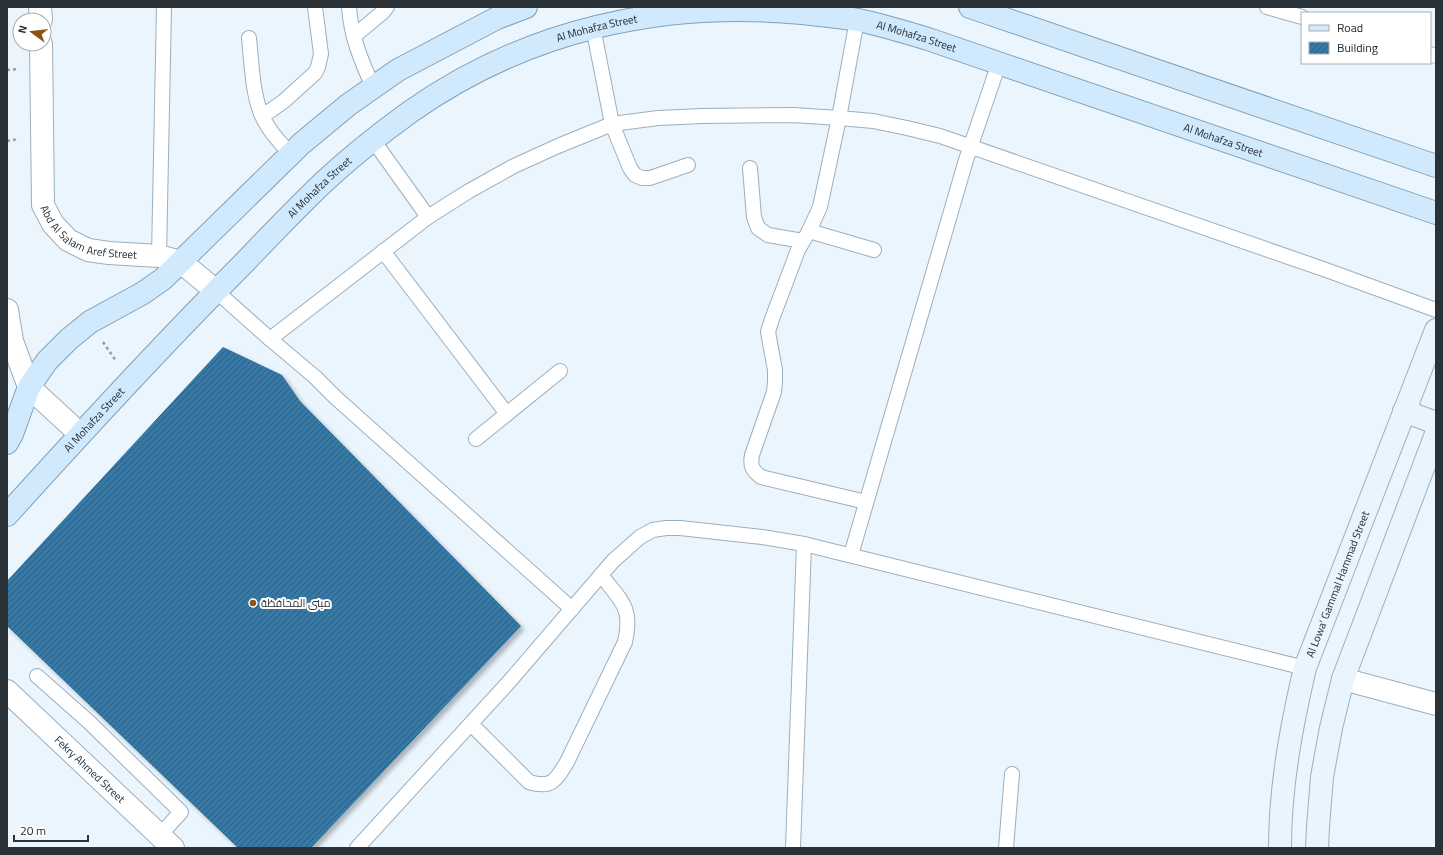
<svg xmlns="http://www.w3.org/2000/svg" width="1443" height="855" font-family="Georgia,Cairo,serif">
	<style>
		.building { fill: url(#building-hatch); filter: url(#shadow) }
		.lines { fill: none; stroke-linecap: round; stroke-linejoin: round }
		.service-casing { stroke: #9dafbd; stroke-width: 16 }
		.minor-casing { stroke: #9dafbd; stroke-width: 24 }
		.secondary-casing { stroke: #9dafbd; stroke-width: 24 }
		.primary-casing { stroke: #82a0b6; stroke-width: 24 }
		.path { stroke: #949da5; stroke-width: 2.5; stroke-dasharray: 3 3; stroke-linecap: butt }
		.service { stroke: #fff; stroke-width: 14 }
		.minor { stroke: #fff; stroke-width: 22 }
		.secondary { stroke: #e8f4fe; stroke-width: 22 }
		.primary { stroke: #d0e9fd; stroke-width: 22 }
		.poi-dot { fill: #8f5213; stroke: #fff; stroke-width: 1.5 }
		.labels { text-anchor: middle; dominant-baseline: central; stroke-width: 4; stroke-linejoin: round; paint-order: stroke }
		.street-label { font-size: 11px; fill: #2a3137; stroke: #fff }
		.poi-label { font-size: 11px; fill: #2a3137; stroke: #fff; text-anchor: start }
	</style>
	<defs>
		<pattern id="building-hatch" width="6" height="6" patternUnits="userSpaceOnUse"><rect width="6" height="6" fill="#3778a3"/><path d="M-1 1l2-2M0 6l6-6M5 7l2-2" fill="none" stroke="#2c5e7e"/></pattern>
		<filter id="shadow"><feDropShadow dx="3.5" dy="3.5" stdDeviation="2" flood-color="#0004"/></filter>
	</defs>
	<rect width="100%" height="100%" fill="#eaf5fe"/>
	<path class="building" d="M 223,347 L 282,375 L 300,401 L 521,626 L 311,848 L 238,848 L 7,626 L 7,581 Z"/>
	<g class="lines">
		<defs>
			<g id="service">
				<path d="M 349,7 C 351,37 361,60 373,87"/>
				<path d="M 1267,7 L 1302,17"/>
				<path d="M 857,20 L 839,118 L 820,207 L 809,231 L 798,250 L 772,319 L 768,332 L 775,370 L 775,381 L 774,392 L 752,455 C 750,466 752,470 761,477 L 866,502"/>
				<path d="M 593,27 L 612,124 L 630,168 L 635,175 L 642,178 L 650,178 L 688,165"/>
				<path d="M 354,36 L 383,12 L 387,7"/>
				<path d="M 249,38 C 252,64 252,103 267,125 C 273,136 283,145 291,155"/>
				<path d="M 1430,54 L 1436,56"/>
				<path d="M 261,114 L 270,111 L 284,101 L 315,73 L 318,67 L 321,54 L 315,7"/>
				<path d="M 373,140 L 428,217"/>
				<path d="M 750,168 L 754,217 L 758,228 L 768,235 L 803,241"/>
				<path d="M 809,231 L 874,250"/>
				<path d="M 383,251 L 507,414"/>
				<path d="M 159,256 L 164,7"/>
				<path d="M 216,291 L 270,339 L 315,377 L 335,397 L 572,609"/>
				<path d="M 270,339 L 428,217 L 469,191 L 514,166 L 558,146 L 612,124 L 658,118 L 702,116 L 793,115 L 839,118 L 873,121 L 907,128 L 940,136 L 1326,270 L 1436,310"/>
				<path d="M 476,439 L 560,371"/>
				<path d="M 851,555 L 966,160 L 999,63"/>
				<path d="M 37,676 L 89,722 L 181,812 L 160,835"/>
				<path d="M 471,724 L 529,782 C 552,789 556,780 567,762 L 625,642 C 633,607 621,601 601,575"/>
				<path d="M 357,848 L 508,683 L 613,561 L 640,537 L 653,530 L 666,528 L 680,528 L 762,537 L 804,544 L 1305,668"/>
				<path d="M 793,848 L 804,544"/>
				<path d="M 1006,848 L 1012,774"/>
			</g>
			<g id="minor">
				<path d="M 40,7 L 41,20"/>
				<path id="s1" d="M 41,44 L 43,205 L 53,224 L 68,240 L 88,250 L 109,253 L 159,256 L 181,262 L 216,291"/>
				<path d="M 7,310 L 12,341 L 29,387 L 80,434"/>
				<path d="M 1343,679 L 1436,704"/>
				<path id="s2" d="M 7,691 L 173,848"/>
			</g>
			<g id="secondary">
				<path d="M 1404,411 L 1436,423"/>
				<path id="s3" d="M 1280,848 C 1280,787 1291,728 1305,668 L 1436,330"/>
				<path d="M 1317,848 L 1318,827 L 1322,777 L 1331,728 L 1343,679 L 1436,434"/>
			</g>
			<g id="primary">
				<path d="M 970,7 L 1436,166"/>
				<path d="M 7,443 L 12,434 L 29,387 L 47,361 L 69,339 L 90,322 L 143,293 L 163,279 L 301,144 L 348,105 L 398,70 L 497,18 L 526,7"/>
				<path id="s4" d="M 7,515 C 83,431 160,347 241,266 C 269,237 297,207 327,179 C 353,155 381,133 410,112 C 526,30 661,0 802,13 C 821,15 840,17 858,20 C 882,25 905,32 928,39 L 1436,213"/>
			</g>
		</defs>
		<use href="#service" class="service-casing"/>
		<use href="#minor" class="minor-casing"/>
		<use href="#secondary" class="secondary-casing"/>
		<use href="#primary" class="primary-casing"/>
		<g class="path">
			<path d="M 7,70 L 18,69"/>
			<path d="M 7,141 L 18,139"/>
			<path d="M 103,342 L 116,361"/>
		</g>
		<use href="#service" class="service"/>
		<use href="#minor" class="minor"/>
		<use href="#secondary" class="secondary"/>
		<use href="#primary" class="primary"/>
	</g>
	<circle class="poi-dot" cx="253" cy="603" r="4"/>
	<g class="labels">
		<g class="street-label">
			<text stroke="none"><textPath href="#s4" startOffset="777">Al Mohafza Street</textPath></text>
			<text stroke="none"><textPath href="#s4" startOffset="1101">Al Mohafza Street</textPath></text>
			<text stroke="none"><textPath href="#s4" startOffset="1425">Al Mohafza Street</textPath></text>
			<text stroke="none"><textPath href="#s4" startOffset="453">Al Mohafza Street</textPath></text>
			<text stroke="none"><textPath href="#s1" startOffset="219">Abd Al Salam Aref Street</textPath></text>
			<text stroke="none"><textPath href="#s4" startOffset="129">Al Mohafza Street</textPath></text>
			<text stroke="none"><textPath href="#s3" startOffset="272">Al Lowa' Gammal Hammad Street</textPath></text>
			<text stroke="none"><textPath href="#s2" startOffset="114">Fekry Ahmed Street</textPath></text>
		</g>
		<g class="poi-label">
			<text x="261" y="603">مبنى المحافظة</text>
		</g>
	</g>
	<rect width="1443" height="855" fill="none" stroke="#2a3137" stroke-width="16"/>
	<rect x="1301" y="12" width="130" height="52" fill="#ffffff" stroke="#aaadaf"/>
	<rect x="1309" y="25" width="20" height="6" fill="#d0e9fd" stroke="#aaadaf"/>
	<text x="1337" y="32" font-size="12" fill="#2a3137">Road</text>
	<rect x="1309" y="42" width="20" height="12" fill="url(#building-hatch)" stroke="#aaadaf"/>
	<text x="1337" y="52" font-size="12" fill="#2a3137">Building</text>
	<g transform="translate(32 32) rotate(285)"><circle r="19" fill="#ffffff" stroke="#aaadaf"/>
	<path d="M0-3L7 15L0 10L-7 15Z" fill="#8f5213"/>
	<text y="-6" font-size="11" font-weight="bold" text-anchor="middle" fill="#2a3137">N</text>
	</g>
	<path d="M14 835v6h74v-6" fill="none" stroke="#2a3137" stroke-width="2"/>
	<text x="20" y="835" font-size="12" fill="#2a3137" stroke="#ffffff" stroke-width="3" paint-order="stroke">20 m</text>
</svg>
